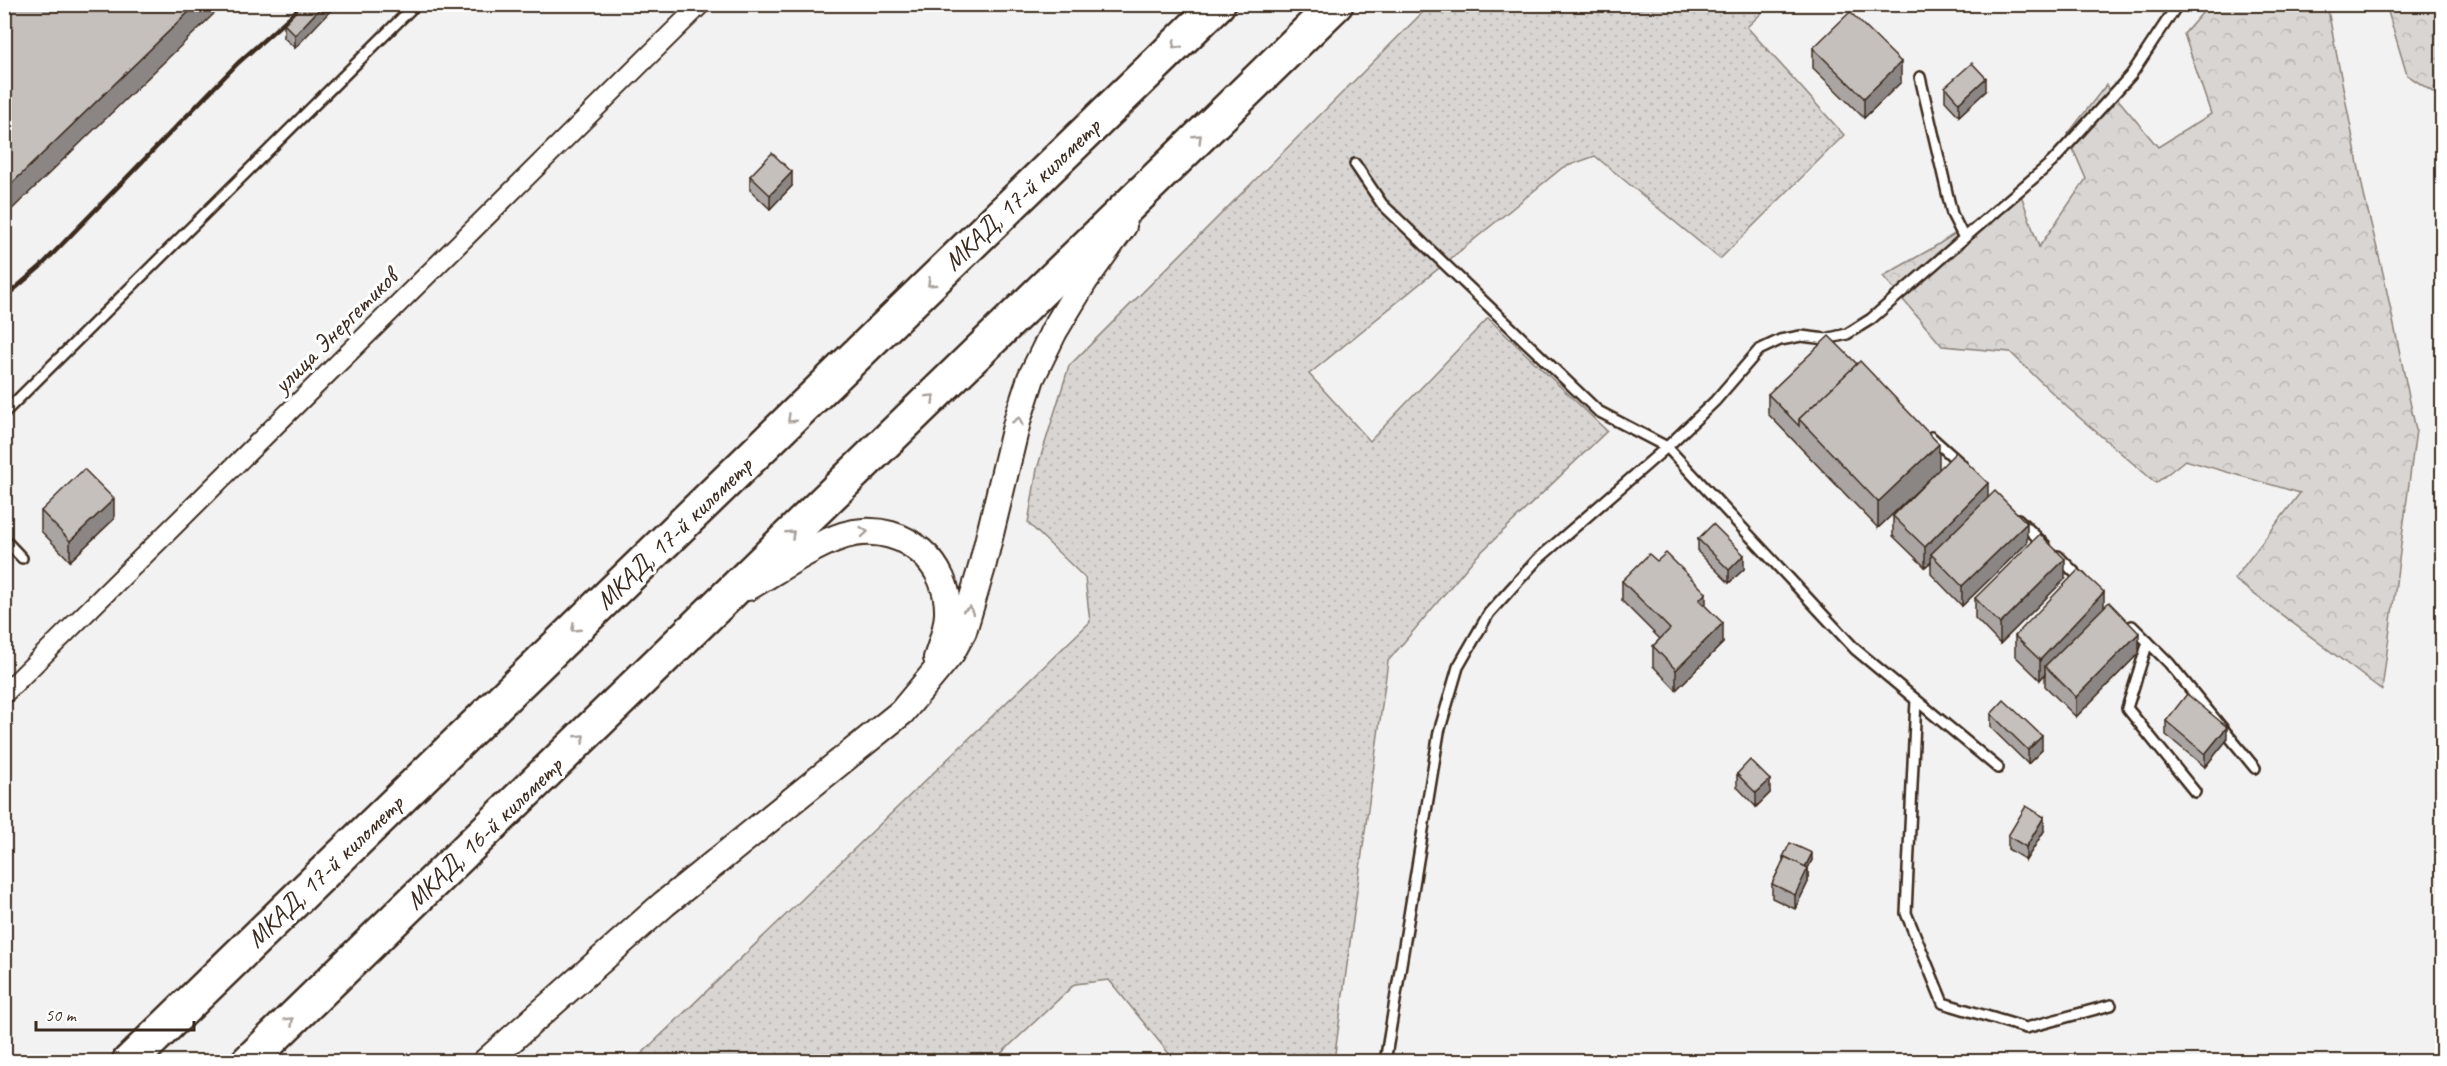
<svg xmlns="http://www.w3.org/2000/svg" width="2447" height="1066" font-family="Caveat,sans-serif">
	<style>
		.grass { fill: url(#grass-dots); stroke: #8a8078; stroke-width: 1.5 }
		.forest { fill: url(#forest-crowns); stroke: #8a8078; stroke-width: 1.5 }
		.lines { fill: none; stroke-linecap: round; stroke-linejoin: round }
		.lane-casing { stroke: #3b2a1e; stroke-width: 14 }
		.street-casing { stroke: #3b2a1e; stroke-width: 22 }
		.secondary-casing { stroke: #3b2a1e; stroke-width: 30 }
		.highway-casing { stroke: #3b2a1e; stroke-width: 38 }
		.lane { stroke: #fff; stroke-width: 9 }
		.street { stroke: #fff; stroke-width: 18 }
		.secondary { stroke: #fff; stroke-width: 26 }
		.highway { stroke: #fff; stroke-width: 33 }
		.rail { stroke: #3b2a1e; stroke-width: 4.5 }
		.wall { fill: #aaa5a3; stroke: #3b2a1e; stroke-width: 1.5 }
		.shaded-wall { fill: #8b8684; stroke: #3b2a1e; stroke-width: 1.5 }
		.building { fill: #c6c0bd; stroke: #3b2a1e; stroke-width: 1.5 }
		.oneway { stroke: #a79f9a }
		.labels { text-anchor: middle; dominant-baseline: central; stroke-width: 6; stroke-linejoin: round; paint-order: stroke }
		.street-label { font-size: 26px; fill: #3b2a1e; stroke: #fff }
	</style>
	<defs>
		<pattern id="grass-dots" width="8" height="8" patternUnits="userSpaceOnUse" patternTransform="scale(1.5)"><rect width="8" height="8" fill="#d8d5d2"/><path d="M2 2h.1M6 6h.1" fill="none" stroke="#bab7b4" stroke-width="1.8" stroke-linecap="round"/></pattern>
		<pattern id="forest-crowns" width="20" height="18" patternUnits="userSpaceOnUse" patternTransform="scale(1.5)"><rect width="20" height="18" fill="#d8d5d2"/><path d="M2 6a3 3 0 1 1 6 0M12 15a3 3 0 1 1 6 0" fill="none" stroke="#bab7b4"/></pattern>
	</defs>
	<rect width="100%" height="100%" fill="#f3f2f2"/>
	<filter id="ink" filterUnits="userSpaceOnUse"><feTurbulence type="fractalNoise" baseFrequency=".0167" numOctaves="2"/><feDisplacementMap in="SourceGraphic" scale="12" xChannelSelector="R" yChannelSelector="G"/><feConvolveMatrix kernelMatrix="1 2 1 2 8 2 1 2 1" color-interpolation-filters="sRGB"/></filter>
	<g filter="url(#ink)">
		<path class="grass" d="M 1430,5 L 1770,5 L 1747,27 L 1844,135 L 1720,259 L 1595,156 L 1562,168 L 1309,374 L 1370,441 L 1488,318 L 1607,431 L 1474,559 L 1388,661 L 1334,1061 L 1175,1061 L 1109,980 L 1075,984 L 993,1061 L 633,1062 L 1090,622 L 1085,578 L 1028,523 L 1037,469 L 1069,366 Z"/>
		<g class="forest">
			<path d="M 2209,5 L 2327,5 L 2364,195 L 2383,273 L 2416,430 L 2382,690 L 2234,579 L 2300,493 L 2185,460 L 2156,483 L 2067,407 L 2010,352 L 1942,346 L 1883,276 L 1931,249 L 2020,192 L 2039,247 L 2086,179 L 2067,135 L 2106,85 L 2158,147 L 2211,114 L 2184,34 Z"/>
			<path d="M 2386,5 L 2417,5 L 2442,13 L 2442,98 L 2407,75 Z"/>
		</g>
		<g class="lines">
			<defs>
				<g id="lane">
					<path d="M 1920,77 L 1952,214 L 1964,238"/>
					<path d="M 1355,164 L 1382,204 L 1598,411 L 1667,447 L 1855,649 L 1998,768"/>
					<path d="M 4,413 L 416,4"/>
					<path d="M 1931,437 L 1961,464"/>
					<path d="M 2018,519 L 2045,545"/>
					<path d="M 4,539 L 22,558"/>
					<path d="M 2058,556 L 2082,580"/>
					<path d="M 2132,626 L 2169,663 L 2255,768"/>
					<path d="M 2148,642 L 2127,708 L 2195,792"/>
					<path d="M 1916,700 L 1906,913 L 1943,1003 L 2026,1028 L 2111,1005"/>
					<path d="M 1385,1062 L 1439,732 L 1458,667 L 1489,613 L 1537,560 L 1667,447 L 1715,401 L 1759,350 L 1780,340 L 1801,336 L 1826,339 L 1847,334 L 1871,319 L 2052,162 L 2131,75 L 2178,4"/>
				</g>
				<path id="street" d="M 4,694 L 701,4"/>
				<g id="secondary">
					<path d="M 748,587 C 778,570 821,539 854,533 C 904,524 950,563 948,614 C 947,629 942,644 937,658"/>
					<path d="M 486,1062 L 664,904 L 902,712 L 951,653 L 963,631 L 982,567 L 1018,418 L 1031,378 L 1054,331 L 1084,281 L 1123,226"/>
				</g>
				<g id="highway">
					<path d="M 129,1062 L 1218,4"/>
					<path d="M 248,1062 L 1336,4"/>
				</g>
			</defs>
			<use href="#lane" class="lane-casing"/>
			<use href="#street" class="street-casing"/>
			<use href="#secondary" class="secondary-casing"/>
			<use href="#highway" class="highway-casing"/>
			<use href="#lane" class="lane"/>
			<use href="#street" class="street"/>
			<use href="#secondary" class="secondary"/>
			<use href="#highway" class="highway"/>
			<path class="rail" d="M 4,298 L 40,267 L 238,63 L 304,4"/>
		</g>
		<g class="wall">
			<path d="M 336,4 L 295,48 L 284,38 L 284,24 Z"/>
			<path d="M 1813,48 L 1901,82 L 1864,118 L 1813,68 Z"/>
			<path d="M 1945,87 L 1986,91 L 1959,116 L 1945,101 Z"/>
			<path d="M 750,176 L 792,186 L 770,209 L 750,190 Z"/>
			<path d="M 1768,394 L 1939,470 L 1988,498 L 2027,543 L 1962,606 L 1931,574 L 1931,562 L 1925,567 L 1893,536 L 1893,516 L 1936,473 L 1878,528 L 1768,414 Z"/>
			<path d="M 41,511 L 114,519 L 70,561 L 41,531 Z"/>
			<path d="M 1698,539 L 1744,569 L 1729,583 L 1698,552 Z"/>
			<path d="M 2065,579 L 2000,644 L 1975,618 L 1975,598 Z"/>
			<path d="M 1622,581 L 1706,607 L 1723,643 L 1676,690 L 1653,666 L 1653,646 L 1660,639 L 1622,601 Z"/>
			<path d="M 2104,607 L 2139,653 L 2076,717 L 2045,686 L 2045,674 L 2040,680 L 2015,656 L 2015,636 Z"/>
			<path d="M 1991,714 L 2042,750 L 2028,764 L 1991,728 Z"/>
			<path d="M 2166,721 L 2227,740 L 2205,767 L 2166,735 Z"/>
			<path d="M 1737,774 L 1770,793 L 1756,807 L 1737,787 Z"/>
			<path d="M 2044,831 L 2026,860 L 2008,849 L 2008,836 Z"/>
			<path d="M 1783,857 L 1812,860 L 1808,868 L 1808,882 L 1795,909 L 1772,898 L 1772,884 L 1783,861 Z"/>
		</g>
		<g class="shaded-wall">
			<path d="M 197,4 L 224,4 L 4,217 L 4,191 Z"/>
			<path d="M 324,4 L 336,4 L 336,5 L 295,48 L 295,35 Z"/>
			<path d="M 1901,62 L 1901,82 L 1864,118 L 1864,98 Z"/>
			<path d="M 1986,78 L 1986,91 L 1959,116 L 1959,103 Z"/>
			<path d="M 792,172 L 792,186 L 770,209 L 770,195 Z"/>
			<path d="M 1939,444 L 1939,470 L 1878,528 L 1878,502 Z"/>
			<path d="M 1988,483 L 1988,503 L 1931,554 L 1931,562 L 1925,567 L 1925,547 Z"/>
			<path d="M 114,499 L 114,519 L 70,561 L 70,541 Z"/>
			<path d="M 2027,523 L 2027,543 L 1962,606 L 1962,586 Z"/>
			<path d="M 1744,555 L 1744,569 L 1729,583 L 1729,570 Z"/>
			<path d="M 2065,559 L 2065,579 L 2000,644 L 2000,624 Z"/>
			<path d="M 2104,592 L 2104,612 L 2045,666 L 2045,674 L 2040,680 L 2040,660 Z"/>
			<path d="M 1706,593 L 1706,613 L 1699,600 Z"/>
			<path d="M 1723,623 L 1723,643 L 1676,690 L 1676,670 Z"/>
			<path d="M 2139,633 L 2139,653 L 2076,717 L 2076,697 Z"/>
			<path d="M 2227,727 L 2227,740 L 2205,767 L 2205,754 Z"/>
			<path d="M 2042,736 L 2042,750 L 2028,764 L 2028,750 Z"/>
			<path d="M 1770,780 L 1770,793 L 1756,807 L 1756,793 Z"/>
			<path d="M 2044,817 L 2044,831 L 2026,860 L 2026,847 Z"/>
			<path d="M 1812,853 L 1812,860 L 1808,868 L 1808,882 L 1795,909 L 1795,895 L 1805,868 Z"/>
		</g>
		<g class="building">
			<path d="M 4,4 L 197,4 L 4,191 Z"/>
			<path d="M 303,4 L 324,4 L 295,35 L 284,24 Z"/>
			<path d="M 1850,12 L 1901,62 L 1864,98 L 1813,48 Z"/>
			<path d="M 1972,63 L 1986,78 L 1959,103 L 1945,87 Z"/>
			<path d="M 772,153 L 792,172 L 770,195 L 750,176 Z"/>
			<path d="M 1829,336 L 1857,364 L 1799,419 L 1799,426 L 1768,394 Z"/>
			<path d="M 1860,361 L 1939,444 L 1878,502 L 1799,419 Z"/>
			<path d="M 1956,452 L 1988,483 L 1925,547 L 1893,516 Z"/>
			<path d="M 84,469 L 114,499 L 70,541 L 41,511 Z"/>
			<path d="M 1995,491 L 2027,523 L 1962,586 L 1931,554 Z"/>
			<path d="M 1713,524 L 1744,555 L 1729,570 L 1698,539 Z"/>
			<path d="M 2040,534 L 2065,559 L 2000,624 L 1975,598 Z"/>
			<path d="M 1666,553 L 1706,593 L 1699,600 L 1723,623 L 1676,670 L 1653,646 L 1670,629 L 1622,581 L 1649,554 L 1657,561 Z"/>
			<path d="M 2079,569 L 2104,592 L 2040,660 L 2015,636 Z"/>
			<path d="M 2109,602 L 2139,633 L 2076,697 L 2045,666 Z"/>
			<path d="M 2187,694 L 2227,727 L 2205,754 L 2166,721 Z"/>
			<path d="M 2004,700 L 2042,736 L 2028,750 L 1991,714 Z"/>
			<path d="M 1750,760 L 1770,780 L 1756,793 L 1737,774 Z"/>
			<path d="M 2026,806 L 2044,817 L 2026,847 L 2008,836 Z"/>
			<path d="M 1790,843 L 1812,853 L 1805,867 L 1785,857 L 1784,858 L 1783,857 Z"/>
			<path d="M 1785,857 L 1808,868 L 1795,895 L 1772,884 Z"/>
		</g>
		<defs><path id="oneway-chevron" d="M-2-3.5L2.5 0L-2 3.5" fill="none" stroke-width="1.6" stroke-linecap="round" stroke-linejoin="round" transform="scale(1.5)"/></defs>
		<g class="oneway">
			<use href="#oneway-chevron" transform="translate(1176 45) rotate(136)"/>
			<use href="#oneway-chevron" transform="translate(1198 138) rotate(-44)"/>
			<use href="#oneway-chevron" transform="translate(931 283) rotate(136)"/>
			<use href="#oneway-chevron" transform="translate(931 398) rotate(-44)"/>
			<use href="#oneway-chevron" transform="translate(791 419) rotate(136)"/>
			<use href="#oneway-chevron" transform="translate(1018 421) rotate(-75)"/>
			<use href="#oneway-chevron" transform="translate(864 532) rotate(-5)"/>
			<use href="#oneway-chevron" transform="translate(791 534) rotate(-44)"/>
			<use href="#oneway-chevron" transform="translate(969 610) rotate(-73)"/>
			<use href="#oneway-chevron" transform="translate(575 628) rotate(136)"/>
			<use href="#oneway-chevron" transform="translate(581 738) rotate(-44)"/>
			<use href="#oneway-chevron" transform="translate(290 1021) rotate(-44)"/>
		</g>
	</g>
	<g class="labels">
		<g class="street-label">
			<text transform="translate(1022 194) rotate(-44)">МКАД, 17-й километр</text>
			<text transform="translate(335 331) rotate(-45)">улица Энергетиков</text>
			<text transform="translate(674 533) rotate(-44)">МКАД, 17-й километр</text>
			<text transform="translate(484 833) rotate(-44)">МКАД, 16-й километр</text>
			<text transform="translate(325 871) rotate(-44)">МКАД, 17-й километр</text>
		</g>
	</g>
	<rect width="2447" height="1066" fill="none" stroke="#fff" stroke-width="24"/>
	<rect x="12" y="12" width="2423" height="1042" fill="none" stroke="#3b2a1e" stroke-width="2" filter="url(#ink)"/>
	<path d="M36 1021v9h158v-9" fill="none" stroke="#3b2a1e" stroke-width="3"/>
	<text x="45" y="1021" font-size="18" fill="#3b2a1e" stroke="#ffffff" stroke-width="4.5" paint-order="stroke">50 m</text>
</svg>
